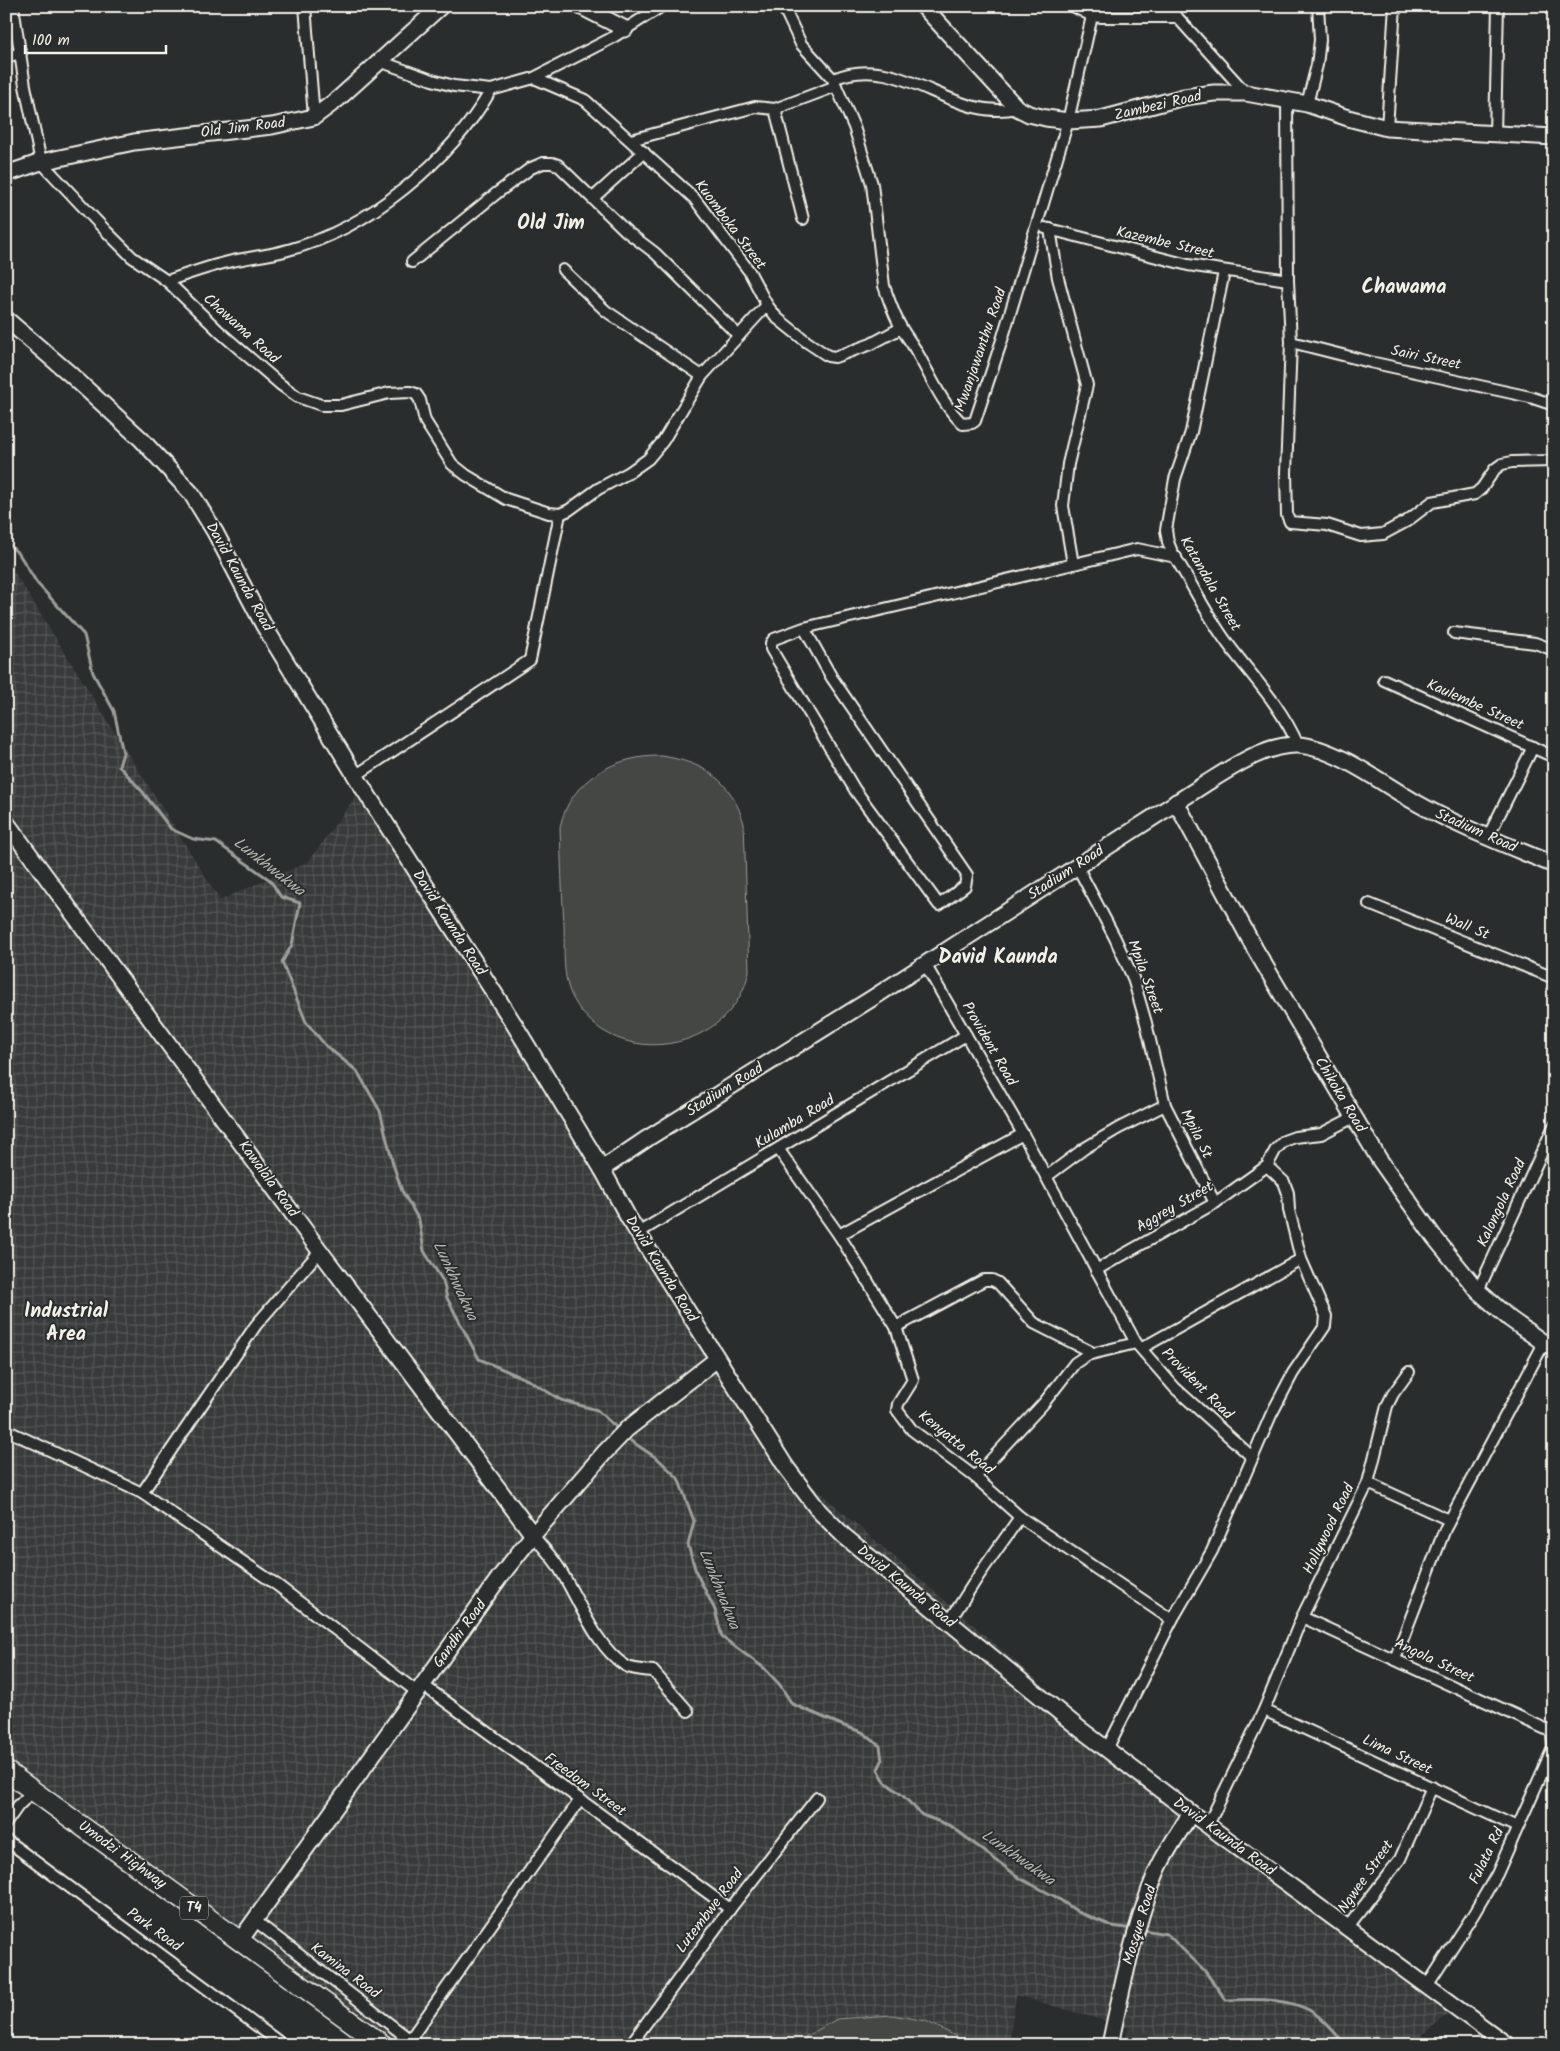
<svg xmlns="http://www.w3.org/2000/svg" width="1560" height="2051" font-family="Kalam,sans-serif">
	<style>
		.built { fill: #373a3a }
		.industrial { fill: url(#industrial-grid) }
		.pitch { fill: #444645; stroke: #9c9c96 }
		.lines { fill: none; stroke-linecap: round; stroke-linejoin: round }
		.stream { stroke: #9f9f9a; stroke-width: 3 }
		.street-casing { stroke: #f4f1e8; stroke-width: 14 }
		.secondary-casing { stroke: #f4f1e8; stroke-width: 19 }
		.highway-casing { stroke: #f4f1e8; stroke-width: 22 }
		.street { stroke: #2a2d2e; stroke-width: 10 }
		.secondary { stroke: #2a2d2e; stroke-width: 15 }
		.highway { stroke: #2a2d2e; stroke-width: 19 }
		.labels { text-anchor: middle; dominant-baseline: central; stroke-width: 4; stroke-linejoin: round; paint-order: stroke }
		.shield { fill: #2a2d2e; stroke: #b7b6b0; stroke-width: 1 }
		.shield-label { font-size: 14px; font-weight: bold; fill: #f4f1e8 }
		.street-label { font-size: 15px; fill: #f4f1e8; stroke: #2a2d2e }
		.water-label { font-size: 16px; font-style: italic; fill: #b5b3ae; stroke: #2a2d2e }
		.district-label { font-size: 20px; font-weight: bold; fill: #f4f1e8; stroke: #2a2d2e }
	</style>
	<defs>
		<pattern id="industrial-grid" width="8" height="8" patternUnits="userSpaceOnUse" patternTransform="scale(1.25)"><rect width="8" height="8" fill="#373a3a"/><path d="M0 4h8M4 0v8" fill="none" stroke="#555756"/></pattern>
	</defs>
	<rect width="100%" height="100%" fill="#2a2d2e"/>
	<filter id="ink" filterUnits="userSpaceOnUse"><feTurbulence type="fractalNoise" baseFrequency=".02" numOctaves="2"/><feDisplacementMap in="SourceGraphic" scale="10" xChannelSelector="R" yChannelSelector="G"/><feConvolveMatrix kernelMatrix="1 2 1 2 8 2 1 2 1" color-interpolation-filters="sRGB"/></filter>
	<g filter="url(#ink)">
		<path class="built" d="M 1129,2026 L 1228,2045 L 1123,2045 Z"/>
		<path class="industrial" d="M 6,559 L 220,900 L 308,862 L 359,792 L 789,1466 L 1191,1813 L 1454,2009 L 1410,2045 L 1188,2045 L 1016,1995 L 1009,2045 L 366,2045 L 59,1808 L 6,1773 Z"/>
		<g class="pitch">
			<path d="M 662,756 C 706,763 732,781 744,824 L 749,971 C 733,1052 615,1073 574,1000 C 561,978 565,949 564,925 C 562,892 561,859 560,827 C 570,779 616,755 662,756 Z"/>
			<path d="M 892,2015 L 926,2021 L 973,2045 L 802,2045 L 805,2037 L 837,2019 Z"/>
		</g>
		<g class="lines">
			<g class="stream">
				<path d="M 6,542 L 19,554 L 37,583 L 84,635 L 93,673 L 114,711 L 123,753 L 119,766 L 142,791 L 171,829 L 193,839 L 216,842 L 270,880 L 281,897 L 300,903 L 292,945 L 282,962 L 306,1022 L 326,1046 L 357,1071 L 380,1111 L 393,1164 L 402,1191 L 419,1220 L 424,1251 L 443,1281 L 447,1298 L 479,1359 L 530,1381 L 561,1400 L 597,1410 L 617,1428"/>
				<path d="M 631,1441 L 658,1459 L 678,1478 L 694,1521 L 688,1545 L 696,1572 L 715,1610 L 722,1637 L 764,1668 L 780,1685 L 792,1704 L 844,1726 L 862,1732 L 880,1746 L 882,1761 L 878,1769 L 885,1782 L 902,1795 L 922,1815 L 951,1826 L 1021,1879 L 1056,1897 L 1078,1912 L 1112,1926 L 1133,1929"/>
				<path d="M 1143,1930 L 1167,1934 L 1204,1970 L 1226,2000 C 1254,1999 1297,1997 1319,2017 C 1329,2025 1337,2036 1346,2045"/>
			</g>
			<defs>
				<g id="street">
					<path d="M 13,6 L 25,86 L 41,162 L 106,231 L 132,257 L 167,281 L 221,333 L 281,385 L 298,397 L 321,405 L 341,405 L 389,393 L 410,392 L 416,394 L 420,400 L 425,421 L 452,464 L 466,475 L 506,499 L 549,513 L 560,514 L 569,510 L 598,489 L 628,473 L 648,459 L 663,441 L 702,376 L 767,305"/>
					<path d="M 305,6 L 314,117"/>
					<path d="M 783,6 L 801,44 L 833,79 L 854,127 L 872,184 L 884,286 C 889,300 894,316 902,329 C 906,336 911,342 915,349 C 930,374 941,404 963,424 L 972,423 L 975,421 L 1002,340 L 1068,121 L 1092,16"/>
					<path d="M 1073,6 L 1092,16 L 1102,17 L 1177,17"/>
					<path d="M 1167,6 L 1246,93"/>
					<path d="M 6,57 L 21,53"/>
					<path d="M 379,61 L 432,80 L 454,86 L 491,90 L 534,78 L 610,39 L 662,6"/>
					<path d="M 534,78 L 585,100 L 694,198 L 749,271 L 767,305 L 777,318 L 807,342 L 828,356 L 835,357 L 871,344 L 901,328"/>
					<path d="M 833,79 C 902,50 950,123 1017,108"/>
					<path d="M 1287,99 L 1288,280 L 1291,342 L 1286,473 L 1287,515 L 1290,522 L 1327,525 L 1361,536 L 1383,534 L 1407,521 L 1432,502 L 1475,494 L 1482,488 L 1495,469 L 1502,464 L 1512,462 L 1554,461"/>
					<path d="M 1307,104 L 1317,65 L 1320,40 L 1318,6"/>
					<path d="M 775,109 L 803,219"/>
					<path d="M 1387,128 L 1395,6"/>
					<path d="M 1495,133 L 1498,6"/>
					<path d="M 631,140 L 755,107 L 775,109 L 836,86"/>
					<path d="M 593,198 L 644,152"/>
					<path d="M 1045,228 L 1188,265 L 1288,280"/>
					<path d="M 1050,229 L 1058,278 L 1087,385 L 1068,464 L 1063,506 L 1073,564"/>
					<path d="M 412,262 L 497,193 L 531,168 L 543,163 L 552,163 L 558,165 L 626,231 L 655,253 L 739,336"/>
					<path d="M 563,270 L 606,311 L 702,376"/>
					<path d="M 1224,272 L 1191,432 L 1175,479 L 1166,530 L 1168,542 L 1172,552 C 1191,582 1207,616 1228,644 C 1254,679 1280,704 1298,745"/>
					<path d="M 167,281 C 187,274 207,267 228,262 C 248,257 268,256 288,250 C 368,229 450,161 491,90"/>
					<path d="M 1291,342 L 1370,362 L 1530,397 L 1554,405"/>
					<path d="M 804,628 L 832,678 L 967,875 L 965,886 L 939,905 L 855,790 L 771,649 L 771,643 L 774,639 L 804,628 L 1137,549 L 1176,557"/>
					<path d="M 1454,633 L 1535,643 L 1554,650"/>
					<path d="M 1384,680 L 1554,757"/>
					<path d="M 355,776 L 530,660 L 560,514"/>
					<path d="M 1488,837 L 1533,747"/>
					<path d="M 1077,866 L 1115,938 L 1133,978 L 1146,1023 L 1165,1105 L 1215,1203"/>
					<path d="M 1369,904 L 1554,978"/>
					<path d="M 925,964 L 1023,1134 L 1136,1343 L 1175,1388 L 1252,1457"/>
					<path d="M 779,1150 L 839,1235 L 896,1327 L 913,1380 L 898,1404 L 897,1410 L 912,1430 L 975,1477 L 1020,1517 L 1172,1620"/>
					<path d="M 1046,1177 L 1085,1148 L 1119,1128 L 1165,1105"/>
					<path d="M 638,1233 L 966,1035"/>
					<path d="M 839,1235 L 1023,1134"/>
					<path d="M 1096,1270 L 1215,1203 L 1267,1166 L 1276,1149 L 1284,1141 L 1295,1137 L 1321,1134 L 1354,1117"/>
					<path d="M 1478,1291 L 1554,1126"/>
					<path d="M 896,1327 L 984,1280 L 992,1280 L 998,1283 L 1034,1323 L 1093,1353"/>
					<path d="M 1142,1348 L 1301,1259"/>
					<path d="M 6,1430 L 142,1493 L 277,1585 L 417,1692"/>
					<path d="M 975,1477 L 1043,1404 L 1075,1363 L 1087,1355 L 1136,1343"/>
					<path d="M 1368,1483 L 1449,1520"/>
					<path d="M 142,1493 L 256,1325 L 320,1251"/>
					<path d="M 533,1535 C 541,1546 552,1556 559,1568 C 579,1599 595,1647 626,1666 C 633,1670 645,1670 653,1671 L 688,1711"/>
					<path d="M 1302,1617 L 1552,1732 L 1553,1748 L 1497,1874 L 1473,1915 L 1427,1986"/>
					<path d="M 949,1622 L 979,1575 L 1020,1517"/>
					<path d="M 1395,1659 L 1445,1529 L 1544,1343"/>
					<path d="M 423,1685 L 730,1909"/>
					<path d="M 1264,1710 L 1517,1827"/>
					<path d="M 1107,1749 L 1172,1620 L 1212,1551 L 1271,1415 L 1293,1373 L 1325,1326 L 1326,1316 L 1301,1259 L 1289,1210 L 1288,1193 L 1284,1182 L 1267,1166"/>
					<path d="M 6,1823 L 18,1806 L 34,1790"/>
					<path d="M 1208,1825 L 1264,1710 L 1302,1617 L 1368,1483 L 1387,1406 L 1393,1394 L 1409,1372"/>
					<path d="M 6,1840 L 283,2045"/>
					<path d="M 254,1920 L 417,2045"/>
					<path d="M 1347,1928 L 1400,1859 L 1432,1787"/>
					<path d="M 406,2045 L 580,1800"/>
					<path d="M 630,2045 L 730,1909 L 817,1798"/>
				</g>
				<g id="secondary">
					<path d="M 580,6 L 625,29"/>
					<path d="M 923,6 L 1017,108 L 1029,114 L 1046,118 L 1068,121 L 1101,119 L 1184,97 L 1214,93 L 1246,93 L 1307,104 L 1348,118 L 1387,128 L 1554,137"/>
					<path d="M 6,174 L 41,162 L 134,142 L 272,126 L 314,117 L 338,99 L 441,6"/>
					<path d="M 6,319 L 70,374 L 141,439 L 191,493 L 215,532 L 263,624 L 358,780 L 514,1024 L 602,1169 L 628,1217 L 786,1467 L 819,1511 L 844,1536 L 1080,1729 L 1191,1813 L 1507,2045"/>
					<path d="M 1176,802 L 1255,949 L 1379,1159 L 1434,1237 L 1478,1291 L 1510,1319 L 1544,1343 L 1554,1347"/>
					<path d="M 6,822 L 320,1251 L 533,1535"/>
					<path d="M 602,1169 L 648,1138 L 871,999 L 1205,784 C 1231,768 1267,743 1299,745 C 1336,748 1383,784 1415,802 C 1459,827 1507,845 1554,865"/>
					<path d="M 239,1942 L 499,1578 L 533,1535 L 605,1452 L 627,1429 L 717,1359"/>
					<path d="M 1110,2045 C 1122,1987 1134,1928 1156,1873 C 1165,1852 1179,1833 1191,1813"/>
				</g>
				<path id="highway" d="M 6,1771 L 383,2045"/>
			</defs>
			<use href="#street" class="street-casing"/>
			<use href="#secondary" class="secondary-casing"/>
			<use href="#highway" class="highway-casing"/>
			<use href="#street" class="street"/>
			<use href="#secondary" class="secondary"/>
			<use href="#highway" class="highway"/>
		</g>
	</g>
	<g class="labels">
		<rect class="shield" x="180" y="1896.5" width="28" height="23" rx="4"/>
		<g class="shield-label">
			<text x="194" y="1908">T4</text>
		</g>
		<g class="street-label">
			<text transform="translate(1158 106) rotate(-13)">Zambezi Road</text>
			<text transform="translate(243 128) rotate(-7)">Old Jim Road</text>
			<text transform="translate(730 225) rotate(53)">Kuomboka Street</text>
			<text transform="translate(1165 243) rotate(13)">Kazembe Street</text>
			<text transform="translate(241 329) rotate(42)">Chawama Road</text>
			<text transform="translate(981 350) rotate(-71)">Mwanjawanthu Road</text>
			<text transform="translate(1426 358) rotate(12)">Sairi Street</text>
			<text transform="translate(239 577) rotate(61)">David Kaunda Road</text>
			<text transform="translate(1210 584) rotate(60)">Katandala Street</text>
			<text transform="translate(1475 705) rotate(24)">Kaulembe Street</text>
			<text transform="translate(1476 831) rotate(24)">Stadium Road</text>
			<text transform="translate(1066 873) rotate(-33)">Stadium Road</text>
			<text transform="translate(449 923) rotate(57)">David Kaunda Road</text>
			<text transform="translate(1467 927) rotate(22)">Wall St</text>
			<text transform="translate(1145 977) rotate(70)">Mpila Street</text>
			<text transform="translate(989 1044) rotate(60)">Provident Road</text>
			<text transform="translate(725 1090) rotate(-32)">Stadium Road</text>
			<text transform="translate(1340 1095) rotate(59)">Chikoka Road</text>
			<text transform="translate(795 1122) rotate(-31)">Kulamba Road</text>
			<text transform="translate(1196 1134) rotate(63)">Mpila St</text>
			<text transform="translate(268 1179) rotate(54)">Kawalala Road</text>
			<text transform="translate(1502 1203) rotate(-65)">Kalongola Road</text>
			<text transform="translate(1175 1207) rotate(-30)">Aggrey Street</text>
			<text transform="translate(661 1269) rotate(58)">David Kaunda Road</text>
			<text transform="translate(1197 1384) rotate(45)">Provident Road</text>
			<text transform="translate(956 1443) rotate(39)">Kenyatta Road</text>
			<text transform="translate(1329 1529) rotate(-64)">Hollywood Road</text>
			<text transform="translate(906 1587) rotate(39)">David Kaunda Road</text>
			<text transform="translate(460 1634) rotate(-54)">Gandhi Road</text>
			<text transform="translate(1434 1661) rotate(25)">Angola Street</text>
			<text transform="translate(1397 1755) rotate(25)">Lima Street</text>
			<text transform="translate(585 1785) rotate(36)">Freedom Street</text>
			<text transform="translate(1224 1837) rotate(36)">David Kaunda Road</text>
			<text transform="translate(122 1855) rotate(36)">Umodzi Highway</text>
			<text transform="translate(1487 1856) rotate(-64)">Fulata Rd</text>
			<text transform="translate(1366 1877) rotate(-55)">Ngwee Street</text>
			<text transform="translate(710 1911) rotate(-53)">Lutembwe Road</text>
			<text transform="translate(1140 1925) rotate(-73)">Mosque Road</text>
			<text transform="translate(154 1930) rotate(36)">Park Road</text>
			<text transform="translate(345 1971) rotate(37)">Kamina Road</text>
		</g>
		<g class="water-label">
			<text transform="translate(269 867) rotate(38)">Lunkhwakwa</text>
			<text transform="translate(455 1281) rotate(65)">Lunkhwakwa</text>
			<text transform="translate(719 1589) rotate(68)">Lunkhwakwa</text>
			<text transform="translate(1018 1858) rotate(35)">Lunkhwakwa</text>
		</g>
		<g class="district-label">
			<text x="551" y="224">Old Jim</text>
			<text x="1404" y="288">Chawama</text>
			<text x="998" y="958">David Kaunda</text>
			<text x="66" y="1312">Industrial<tspan x="66" dy="23">Area</tspan></text>
		</g>
	</g>
	<rect width="1560" height="2051" fill="none" stroke="#2a2d2e" stroke-width="25"/>
	<rect x="12" y="12" width="1535" height="2026" fill="none" stroke="#f4f1e8" stroke-width="2" filter="url(#ink)"/>
	<path d="M25 45v8h141v-8" fill="none" stroke="#f4f1e8" stroke-width="2.5"/>
	<text x="32" y="45" font-size="15" fill="#f4f1e8" stroke="#2a2d2e" stroke-width="4" paint-order="stroke">100 m</text>
</svg>
